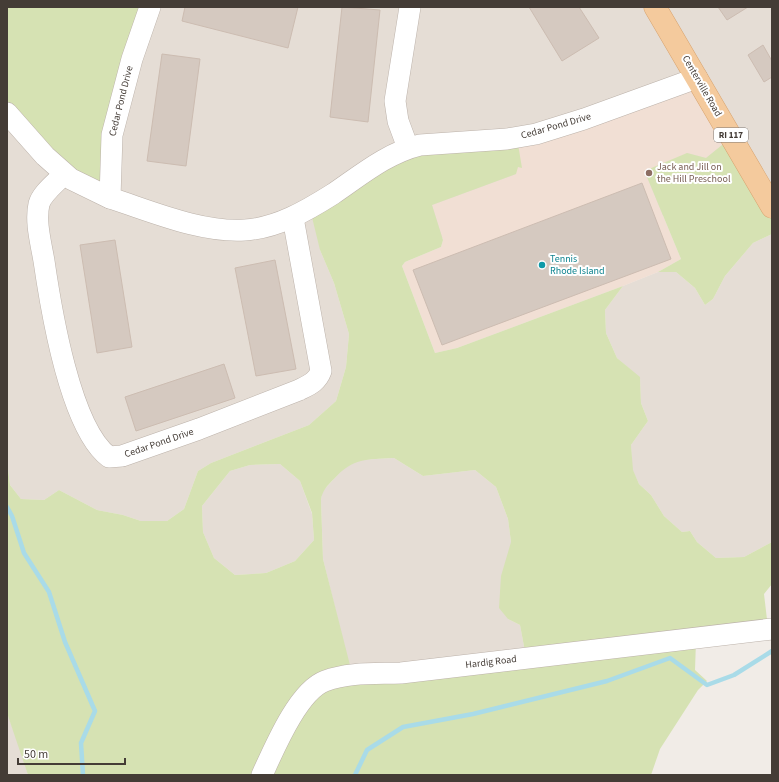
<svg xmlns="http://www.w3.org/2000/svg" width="779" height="782" font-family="'Source Sans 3',sans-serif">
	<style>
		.residential { fill: #e5ddd5 }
		.commercial { fill: #f1dfd4 }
		.green { fill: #d6e2b3; fill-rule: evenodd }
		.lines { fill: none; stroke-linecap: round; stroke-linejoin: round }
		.stream { stroke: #a9dbe8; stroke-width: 4.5 }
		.building { fill: #d5c9c0; stroke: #ccbcb1 }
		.minor-casing { stroke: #bcb2aa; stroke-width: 22 }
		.major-casing { stroke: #d7a36f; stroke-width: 23 }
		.minor { stroke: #fff; stroke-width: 21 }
		.major { stroke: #f4ca9d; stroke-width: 22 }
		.education-dot { fill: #8d6e63; stroke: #fff; stroke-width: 1.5 }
		.culture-dot { fill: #0f9aa8; stroke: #fff; stroke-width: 1.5 }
		.labels { text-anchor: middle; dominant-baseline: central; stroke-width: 4; stroke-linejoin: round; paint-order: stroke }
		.shield { fill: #fff; stroke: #7c7672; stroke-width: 1 }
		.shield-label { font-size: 9px; font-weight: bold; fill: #443c36 }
		.street-label { font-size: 10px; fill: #443c36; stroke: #fff }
		.education-label { font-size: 10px; fill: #785e54; stroke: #fff; text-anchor: start }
		.culture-label { font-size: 10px; fill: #0d838f; stroke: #fff; text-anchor: start }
	</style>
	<rect width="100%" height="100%" fill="#f1ece7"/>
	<g class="residential">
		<path d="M 151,7 L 772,7 L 772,204 L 320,250 L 334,283 L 349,334 L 346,367 L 336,401 L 309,425 L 211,463 L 198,471 L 184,509 L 167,521 L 141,521 L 123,515 L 97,510 L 59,490 L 44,500 L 21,499 L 10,485 L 7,461 L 7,110 L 113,133 Z"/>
		<path d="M 772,234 L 772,542 L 744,557 L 716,558 L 697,542 L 690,531 L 682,532 L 664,516 L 651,495 L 639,484 L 632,469 L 631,445 L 648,421 L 641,403 L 640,378 L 617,358 L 606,333 L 605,310 L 623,286 L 658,272 L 676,272 L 695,288 L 705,305 L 713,299 L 725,276 L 753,243 Z"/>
		<path d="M 394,458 L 423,476 L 475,470 L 496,487 L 508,519 L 511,542 L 508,619 L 520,625 L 526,657 L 351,673 L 323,559 L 321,500 L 322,492 L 345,467 L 359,460 Z"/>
		<path d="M 280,464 L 300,481 L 312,514 L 314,540 L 295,561 L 266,573 L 235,575 L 214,558 L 203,532 L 202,506 L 230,471 L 250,465 Z"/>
		<path d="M 7,713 L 19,745 L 28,775 L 7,775 Z"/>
	</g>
	<path class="commercial" d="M 693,80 L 732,137 L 706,158 L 687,153 L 647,177 L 681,259 L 658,272 L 623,286 L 457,348 L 435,353 L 402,266 L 405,262 L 441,247 L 443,240 L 432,205 L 516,174 L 517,138 Z"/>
	<g class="green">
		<path d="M 7,7 L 151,7 L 107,196 L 7,110 Z"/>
		<path d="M 732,137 L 772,204 L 772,234 L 753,243 L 725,276 L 713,299 L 705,305 L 695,288 L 676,272 L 658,272 L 681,259 L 647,177 L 649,169 L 687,153 L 706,158 Z"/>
		<path d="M 517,138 L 522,168 L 518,167 L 516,174 L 432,205 L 443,240 L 441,247 L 405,262 L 402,266 L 435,353 L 457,348 L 623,286 L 605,310 L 606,333 L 617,358 L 640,377 L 641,403 L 648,421 L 631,445 L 633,470 L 639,484 L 651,495 L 664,516 L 682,532 L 690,531 L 697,542 L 716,558 L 744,557 L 772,542 L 772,584 L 764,594 L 768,628 L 696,641 L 695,670 L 707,681 L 698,690 L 660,749 L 651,775 L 28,775 L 7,713 L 7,461 L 10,485 L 21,499 L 44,500 L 59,490 L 97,510 L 123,515 L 141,521 L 167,521 L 184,509 L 198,471 L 211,463 L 309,425 L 336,401 L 346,367 L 349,334 L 334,283 L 320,250 L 310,209 L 409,147 ZM 394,458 L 423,476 L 475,470 L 496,487 L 508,519 L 511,542 L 501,576 L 499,608 L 508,619 L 520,625 L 526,657 L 352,673 L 323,559 L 321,500 C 322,491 327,486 334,479 C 354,457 366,460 394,458 ZM 280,464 L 300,481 L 312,513 L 314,540 L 295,561 L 266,573 L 235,575 L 214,558 L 203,532 L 202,506 L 230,471 L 250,465 Z"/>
	</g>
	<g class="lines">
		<g class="stream">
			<path d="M 7,507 L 12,516 L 24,553 L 49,592 L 65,642 L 95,711 L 81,743 L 83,775"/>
			<path d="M 355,775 L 367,750 L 403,727 L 473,714 L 607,681 L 670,658 L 707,685 L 734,675 L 772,651"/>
		</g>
	</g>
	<g class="building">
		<path d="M 185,7 L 298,7 L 288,48 L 182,21 Z"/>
		<path d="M 342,7 L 380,10 L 368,122 L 330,117 Z"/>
		<path d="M 529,7 L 579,7 L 599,38 L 562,61 Z"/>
		<path d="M 718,7 L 748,7 L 727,20 Z"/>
		<path d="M 763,45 L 772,61 L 772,77 L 764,82 L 748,55 Z"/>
		<path d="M 162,54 L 200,59 L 186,166 L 147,161 Z"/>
		<path d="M 642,183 L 671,259 L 442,345 L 413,270 Z"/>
		<path d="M 115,240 L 132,347 L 97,353 L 80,245 Z"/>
		<path d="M 275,260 L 296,369 L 256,376 L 235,268 Z"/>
		<path d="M 224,364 L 235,398 L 136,431 L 125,397 Z"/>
	</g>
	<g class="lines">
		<defs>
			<g id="minor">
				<path d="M 150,7 L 132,59 L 112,135 L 110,198 C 151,211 201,233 245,230 C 277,228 306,211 333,194 C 361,175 387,153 420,145 L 507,139 L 536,134 L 584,119 L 697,78"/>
				<path d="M 7,113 L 45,156 L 71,179 L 110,198"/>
				<path d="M 408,148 L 398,121 L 395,101 L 410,7"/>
				<path d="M 64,174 C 57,182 42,193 39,204 C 35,222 41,243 44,261 C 51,309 70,428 109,457 L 122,456 L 199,429 L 299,390 C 309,385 317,382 321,371 L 293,218"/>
				<path d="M 262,775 C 274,749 298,691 325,681 C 349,672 375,674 401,673 L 772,629"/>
			</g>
			<path id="major" d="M 655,7 L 772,207"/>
		</defs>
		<use href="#minor" class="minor-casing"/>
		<use href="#major" class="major-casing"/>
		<use href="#minor" class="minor"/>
		<use href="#major" class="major"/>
	</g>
	<circle class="education-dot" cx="649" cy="173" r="4"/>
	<circle class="culture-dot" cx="542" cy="265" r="4"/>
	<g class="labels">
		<rect class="shield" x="714" y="128" width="34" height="14" rx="3"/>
		<g class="shield-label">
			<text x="731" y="135">RI 117</text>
		</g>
		<g class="street-label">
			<text transform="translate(702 86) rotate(60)">Centerville Road</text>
			<text transform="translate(121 101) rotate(-76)">Cedar Pond Drive</text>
			<text transform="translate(556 126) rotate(-16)">Cedar Pond Drive</text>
			<text transform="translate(159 443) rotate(-19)">Cedar Pond Drive</text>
			<text transform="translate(491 662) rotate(-7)">Hardig Road</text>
		</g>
		<g class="education-label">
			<text x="657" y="167">Jack and Jill on<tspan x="657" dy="12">the Hill Preschool</tspan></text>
		</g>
		<g class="culture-label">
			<text x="550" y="259">Tennis<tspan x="550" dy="12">Rhode Island</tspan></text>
		</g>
	</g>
	<rect width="779" height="782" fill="none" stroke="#443c36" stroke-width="16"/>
	<path d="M18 758v6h107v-6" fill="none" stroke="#443c36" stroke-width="2"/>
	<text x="24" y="758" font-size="12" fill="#443c36" stroke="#ffffff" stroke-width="3" paint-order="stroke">50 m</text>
</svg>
